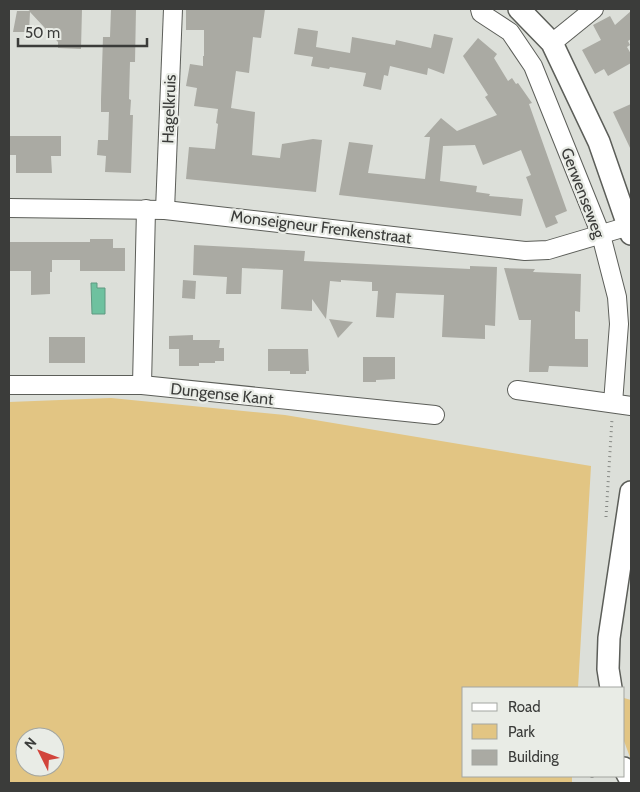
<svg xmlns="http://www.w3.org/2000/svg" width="640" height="792" font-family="Cabin,sans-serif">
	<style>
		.green { fill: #e2c583; fill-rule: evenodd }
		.water { fill: #6ec19f; stroke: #5f9981 }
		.building { fill: #aaaaa3 }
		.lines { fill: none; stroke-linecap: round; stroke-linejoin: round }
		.minor-casing { stroke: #5c5e59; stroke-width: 20 }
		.tertiary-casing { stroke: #5c5e59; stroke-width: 24 }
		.path { stroke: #878985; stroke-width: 3; stroke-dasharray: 1 4; stroke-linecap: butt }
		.minor { stroke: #fff; stroke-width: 18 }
		.tertiary { stroke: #fff; stroke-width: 21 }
		.labels { text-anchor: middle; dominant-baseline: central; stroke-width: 4.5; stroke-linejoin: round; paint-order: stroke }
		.street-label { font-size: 16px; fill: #3b3c3a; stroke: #e9ece6 }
	</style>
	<rect width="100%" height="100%" fill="#dcdfd9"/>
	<g class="green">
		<path d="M 111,398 L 285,415 L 591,466 L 578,688 L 464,688 L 464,776 L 572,776 L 572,783 L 9,783 L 9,402 ZM 25,737 L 55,737 L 55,767 L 25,767 Z"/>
		<path d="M 624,698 L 631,700 L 631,760 L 624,741 Z"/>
	</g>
	<path class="water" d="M 91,283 L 97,283 L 97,288 L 105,288 L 105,314 L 92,314 Z"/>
	<g class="building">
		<path d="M 27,9 L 82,9 L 81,49 L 58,48 L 58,42 L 30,12 L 29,32 L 13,32 L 17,11 L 30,11 Z"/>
		<path d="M 111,9 L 136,9 L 135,62 L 130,62 L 129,99 L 131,100 L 130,115 L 133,115 L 131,173 L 105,172 L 106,156 L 97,155 L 98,140 L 108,140 L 109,112 L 101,112 L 101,99 L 103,37 L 110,37 Z"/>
		<path d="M 186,9 L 265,9 L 261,38 L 253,37 L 249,73 L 236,71 L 231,108 L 255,112 L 252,155 L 280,158 L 282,144 L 313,139 L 322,140 L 316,192 L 186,179 L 189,147 L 215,149 L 218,124 L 216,123 L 218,109 L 194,106 L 197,88 L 186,86 L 190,64 L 203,66 L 203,56 L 204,56 L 204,30 L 186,30 Z"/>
		<path d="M 631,11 L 631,39 L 628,41 L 630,45 L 627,47 L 631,54 L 631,63 L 608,76 L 604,69 L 595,74 L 582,50 L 601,40 L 593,25 L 610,16 L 615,25 Z"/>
		<path d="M 298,28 L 318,31 L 316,47 L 350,53 L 352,37 L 395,45 L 396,40 L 431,48 L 434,34 L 453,38 L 444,74 L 428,68 L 427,75 L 390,66 L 388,76 L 384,75 L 381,90 L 363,86 L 366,73 L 330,67 L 329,69 L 311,66 L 313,57 L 294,54 Z"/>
		<path d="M 478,38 L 497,54 L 494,58 L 508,81 L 512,78 L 516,84 L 518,83 L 532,103 L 529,104 L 567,211 L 555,216 L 558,223 L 546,228 L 526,177 L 531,175 L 521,150 L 483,165 L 475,145 L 443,146 L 440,181 L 477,186 L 476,192 L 490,194 L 489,196 L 523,199 L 521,216 L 339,195 L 349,142 L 373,145 L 368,173 L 425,179 L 430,137 L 424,137 L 441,118 L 457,131 L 497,115 L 485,97 L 488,95 L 463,56 Z"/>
		<path d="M 631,104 L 631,150 L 613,112 Z"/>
		<path d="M 9,136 L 61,136 L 61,156 L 51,156 L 52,173 L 16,173 L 16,155 L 9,155 Z"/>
		<path d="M 90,239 L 113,239 L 113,248 L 125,248 L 125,271 L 80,271 L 80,260 L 52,260 L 52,272 L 50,272 L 50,294 L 31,295 L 31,271 L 9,271 L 9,242 L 90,242 Z"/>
		<path d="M 194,245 L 305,251 L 304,261 L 470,269 L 470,266 L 497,267 L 495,326 L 485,325 L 485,339 L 442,337 L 444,295 L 396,293 L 394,318 L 376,317 L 378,291 L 372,291 L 372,282 L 341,280 L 341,282 L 330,281 L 326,319 L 312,299 L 312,311 L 281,309 L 283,270 L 242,268 L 241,294 L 226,294 L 227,277 L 193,275 Z"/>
		<path d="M 504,268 L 535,269 L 533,272 L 581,274 L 580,312 L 575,311 L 575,339 L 588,339 L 588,367 L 549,366 L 548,372 L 529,372 L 531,320 L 519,320 Z"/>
		<path d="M 183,280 L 196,281 L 195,299 L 182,298 Z"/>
		<path d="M 329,319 L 353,322 L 338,338 Z"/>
		<path d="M 193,335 L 193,340 L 220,340 L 219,348 L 224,348 L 224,361 L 215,361 L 215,363 L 199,363 L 199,366 L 179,366 L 179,349 L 169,349 L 169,336 Z"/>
		<rect x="49" y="337" width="36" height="26"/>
		<path d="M 268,349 L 308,349 L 309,371 L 306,371 L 306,374 L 290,374 L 290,371 L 268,371 Z"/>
		<path d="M 363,357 L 395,357 L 395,379 L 376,380 L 376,382 L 363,382 Z"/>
	</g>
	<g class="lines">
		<defs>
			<g id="minor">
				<path d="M 480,9 L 481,13 L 510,32 L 533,66 L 601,235 L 617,297 L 619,324 L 613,403"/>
				<path d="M 552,43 L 594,9"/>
				<path d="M 9,208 L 165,210 L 525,251 L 548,250 L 629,226"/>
				<path d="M 165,210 L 173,9"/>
				<path d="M 9,385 L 142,385 L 435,415"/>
				<path d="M 142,385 L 146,209"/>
				<path d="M 517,390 L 631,406"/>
			</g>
			<g id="tertiary">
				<path d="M 519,9 L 552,43 L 599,142 L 631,234"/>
				<path d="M 611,688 L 608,669 L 609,638 L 631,492"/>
				<path d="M 624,768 L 631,781"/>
			</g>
		</defs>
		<use href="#minor" class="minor-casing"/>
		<use href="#tertiary" class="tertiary-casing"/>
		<g class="path">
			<path d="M 606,517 L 612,419"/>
			<path d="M 592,783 L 592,776"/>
		</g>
		<use href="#minor" class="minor"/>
		<use href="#tertiary" class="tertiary"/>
	</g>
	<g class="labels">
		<g class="street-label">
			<text transform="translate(169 109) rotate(-88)">Hagelkruis</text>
			<text transform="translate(583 193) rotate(69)">Gerwenseweg</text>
			<text transform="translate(321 227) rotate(7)">Monseigneur Frenkenstraat</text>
			<text transform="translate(222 394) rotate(6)">Dungense Kant</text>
		</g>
	</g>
	<rect width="640" height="792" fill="none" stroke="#3b3c3a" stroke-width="20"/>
	<rect x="462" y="687" width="162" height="90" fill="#e9ece6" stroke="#a3a6a1"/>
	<rect x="472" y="703" width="25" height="8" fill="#ffffff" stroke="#a3a6a1"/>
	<text x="508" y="712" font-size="15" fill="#3b3c3a">Road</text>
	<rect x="472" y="724" width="25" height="15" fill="#e2c583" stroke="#a3a6a1"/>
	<text x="508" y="737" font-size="15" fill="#3b3c3a">Park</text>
	<rect x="472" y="750" width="25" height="15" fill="#aaaaa3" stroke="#a3a6a1"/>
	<text x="508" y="762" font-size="15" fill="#3b3c3a">Building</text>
	<g transform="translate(40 752) rotate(312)"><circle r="24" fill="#e9ece6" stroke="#a3a6a1"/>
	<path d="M0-4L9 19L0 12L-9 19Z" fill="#d2443b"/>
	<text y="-8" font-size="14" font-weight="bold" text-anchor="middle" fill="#3b3c3a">N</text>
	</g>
	<path d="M18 38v8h129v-8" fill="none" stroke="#3b3c3a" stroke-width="2.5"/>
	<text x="25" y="38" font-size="15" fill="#3b3c3a" stroke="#e9ece6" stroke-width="4" paint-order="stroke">50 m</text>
</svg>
